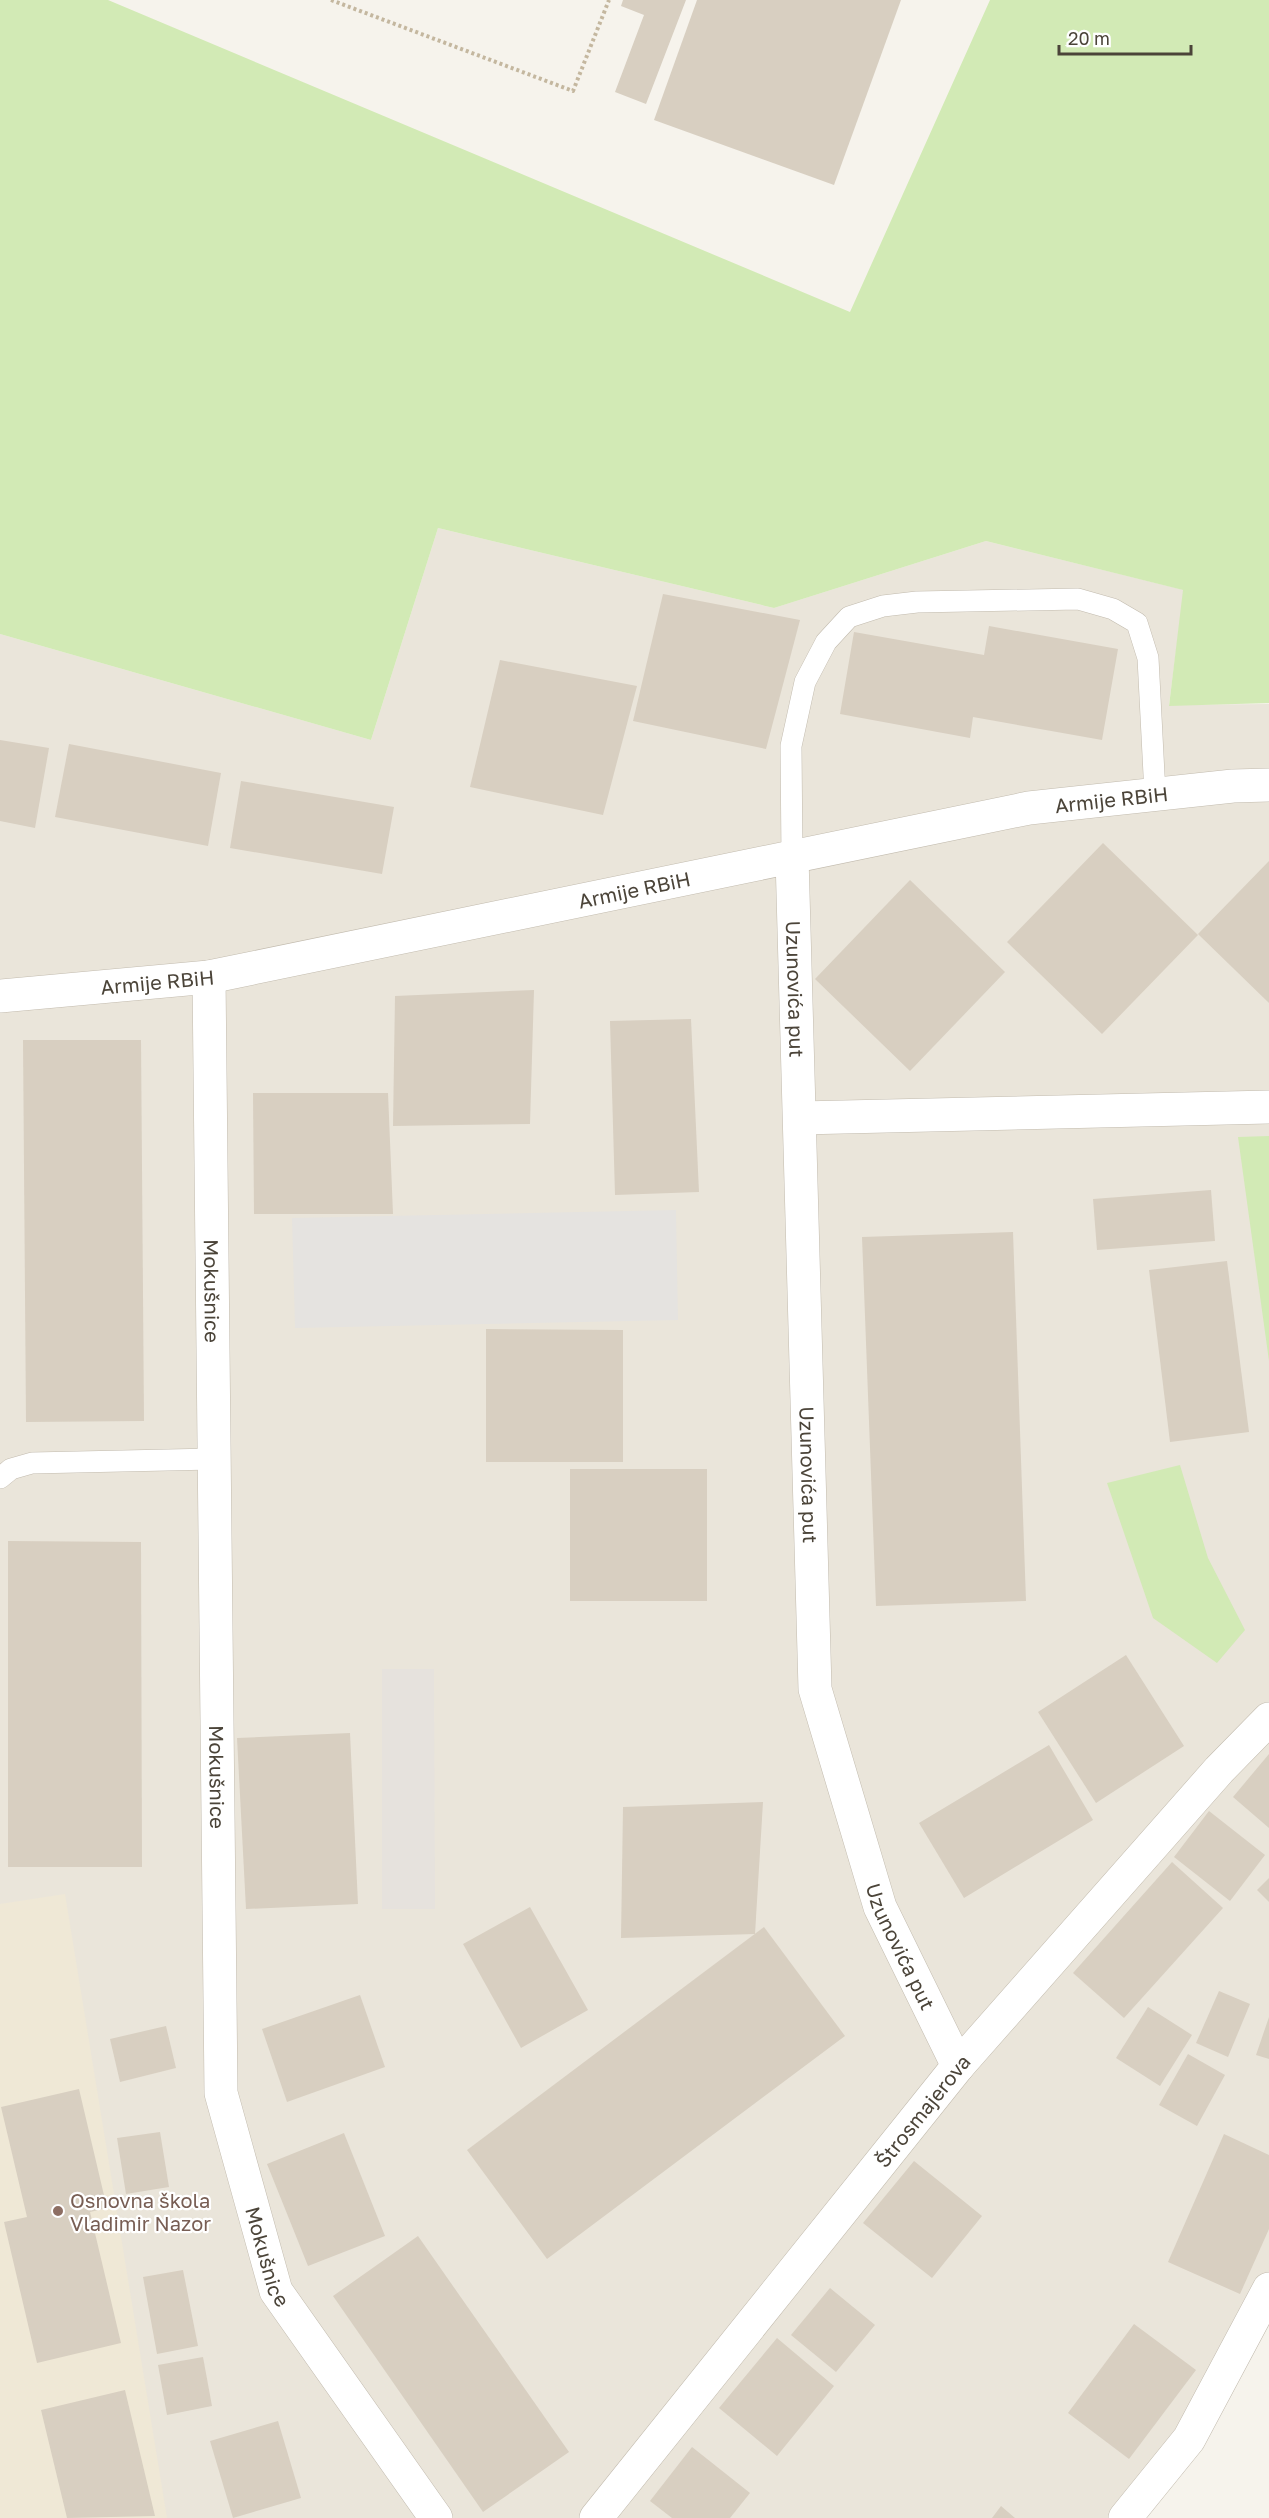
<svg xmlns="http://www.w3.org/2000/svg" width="1269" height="2518" font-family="'Golos Text',sans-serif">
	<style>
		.residential { fill: #eae5da }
		.industrial { fill: #e6e2dd }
		.education { fill: #efe8d6 }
		.green { fill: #d2eab5 }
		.parking { fill: #e5e3e0 }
		.building { fill: #d8cfc1 }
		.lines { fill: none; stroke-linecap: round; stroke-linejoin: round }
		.service-casing { stroke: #c2bbae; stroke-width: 22 }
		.minor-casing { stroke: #c2bbae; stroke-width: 34 }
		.path { stroke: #c4b79f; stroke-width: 4; stroke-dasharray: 3 3; stroke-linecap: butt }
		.service { stroke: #fff; stroke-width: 21 }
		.minor { stroke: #fff; stroke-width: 33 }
		.education-dot { fill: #8d6e63; stroke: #fff; stroke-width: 2 }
		.labels { text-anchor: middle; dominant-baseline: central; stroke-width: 4.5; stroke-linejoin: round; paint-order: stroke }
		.street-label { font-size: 20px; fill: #4b4439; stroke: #fff }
		.education-label { font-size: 20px; fill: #785e54; stroke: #fff; text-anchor: start }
	</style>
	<rect width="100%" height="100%" fill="#f6f3ec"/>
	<path class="residential" d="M 438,528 L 774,608 L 986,541 L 1184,590 L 1169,705 L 1269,704 L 1269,2276 L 1206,2393 L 1113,2518 L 0,2518 L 0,634 L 371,740 Z"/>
	<path class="industrial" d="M 382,1669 L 434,1669 L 435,1909 L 382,1909 Z"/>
	<path class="education" d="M 65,1894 L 167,2518 L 0,2518 L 0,1904 Z"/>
	<g class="green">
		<path d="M 0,0 L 108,0 L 850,312 L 990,0 L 1269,0 L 1269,703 L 1169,706 L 1183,590 L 986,541 L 774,608 L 438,528 L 371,740 L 0,634 Z"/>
		<path d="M 1269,1136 L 1269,1361 L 1238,1137 Z"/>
		<path d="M 1180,1465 L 1208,1558 L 1245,1630 L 1217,1663 L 1153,1618 L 1107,1483 Z"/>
	</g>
	<path class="parking" d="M 676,1210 L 678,1320 L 295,1328 L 292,1218 Z"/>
	<g class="building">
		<path d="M 623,0 L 686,0 L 646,104 L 615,92 L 644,15 L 621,6 Z"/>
		<path d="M 697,0 L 901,0 L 834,185 L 654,120 Z"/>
		<path d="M 663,594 L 800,620 L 766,749 L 633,721 Z"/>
		<path d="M 989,626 L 1118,649 L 1102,740 L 973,717 L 970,738 L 840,714 L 854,632 L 984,655 Z"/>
		<path d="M 500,660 L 637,686 L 603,815 L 470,787 Z"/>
		<path d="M 0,740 L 49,748 L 35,828 L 0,821 Z"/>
		<path d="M 69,744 L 221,773 L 208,846 L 55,817 Z"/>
		<path d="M 241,781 L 394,807 L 382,874 L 230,848 Z"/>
		<path d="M 1103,843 L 1198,935 L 1102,1034 L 1007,942 Z"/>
		<path d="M 1269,861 L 1269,1003 L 1198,934 Z"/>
		<path d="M 910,880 L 1005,972 L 910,1071 L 815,979 Z"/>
		<path d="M 534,990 L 530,1124 L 393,1126 L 395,996 Z"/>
		<path d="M 691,1019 L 699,1192 L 615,1195 L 610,1021 Z"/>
		<path d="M 23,1040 L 141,1040 L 144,1421 L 26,1422 Z"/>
		<path d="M 253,1093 L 388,1093 L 393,1214 L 254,1214 Z"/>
		<path d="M 1211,1190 L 1215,1241 L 1097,1250 L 1093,1199 Z"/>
		<path d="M 1013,1232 L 1026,1601 L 876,1606 L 862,1237 Z"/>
		<path d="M 1227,1261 L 1249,1432 L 1170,1442 L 1149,1270 Z"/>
		<path d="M 486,1329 L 623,1330 L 623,1462 L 486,1462 Z"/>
		<rect x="570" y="1469" width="137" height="132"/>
		<path d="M 8,1541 L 141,1542 L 142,1867 L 8,1867 Z"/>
		<path d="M 1126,1655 L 1184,1746 L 1096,1803 L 1038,1712 Z"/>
		<path d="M 350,1733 L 358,1904 L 246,1909 L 237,1738 Z"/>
		<path d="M 1049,1745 L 1093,1820 L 964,1898 L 919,1823 Z"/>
		<path d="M 1269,1754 L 1269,1828 L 1233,1797 Z"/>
		<path d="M 763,1802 L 755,1934 L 621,1938 L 623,1807 Z"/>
		<path d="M 1209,1811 L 1265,1855 L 1230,1901 L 1174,1857 Z"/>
		<path d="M 1172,1862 L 1223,1908 L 1124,2018 L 1073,1973 Z"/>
		<path d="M 1269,1878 L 1269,1902 L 1257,1890 Z"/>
		<path d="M 530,1907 L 588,2010 L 521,2048 L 463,1944 Z"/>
		<path d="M 764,1927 L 845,2036 L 547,2259 L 467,2150 Z"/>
		<path d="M 1219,1991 L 1250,2004 L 1228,2057 L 1196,2043 Z"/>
		<path d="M 360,1995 L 385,2067 L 287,2102 L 262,2029 Z"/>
		<path d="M 1148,2007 L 1192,2035 L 1160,2086 L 1116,2058 Z"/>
		<path d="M 1269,2017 L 1269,2059 L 1256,2055 Z"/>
		<path d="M 166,2026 L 176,2068 L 120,2082 L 110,2039 Z"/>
		<path d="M 1188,2054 L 1225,2075 L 1197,2126 L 1159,2105 Z"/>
		<path d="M 79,2089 L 107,2208 L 90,2212 L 121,2343 L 37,2363 L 4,2222 L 27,2217 L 1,2107 Z"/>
		<path d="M 160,2132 L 169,2187 L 126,2194 L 117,2138 Z"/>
		<path d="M 344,2133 L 385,2236 L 308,2266 L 267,2164 Z"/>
		<path d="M 1224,2134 L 1269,2155 L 1269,2229 L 1240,2294 L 1168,2262 Z"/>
		<path d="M 914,2161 L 982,2216 L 932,2278 L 863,2223 Z"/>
		<path d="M 418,2236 L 569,2452 L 483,2512 L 333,2296 Z"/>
		<path d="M 183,2270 L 198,2346 L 157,2354 L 143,2277 Z"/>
		<path d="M 830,2288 L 875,2325 L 836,2372 L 791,2335 Z"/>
		<path d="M 1134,2324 L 1196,2370 L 1129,2459 L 1068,2413 Z"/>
		<path d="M 777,2338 L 834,2386 L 777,2456 L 719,2408 Z"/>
		<path d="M 203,2357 L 212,2406 L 167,2415 L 158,2365 Z"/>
		<path d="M 125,2390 L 155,2516 L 67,2518 L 41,2410 Z"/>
		<path d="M 278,2421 L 301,2498 L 233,2518 L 210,2441 Z"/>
		<path d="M 692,2447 L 750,2493 L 730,2518 L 672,2518 L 650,2501 Z"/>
		<path d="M 1001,2506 L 1015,2518 L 992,2518 Z"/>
	</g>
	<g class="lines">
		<defs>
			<g id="service">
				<path d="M 792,857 L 791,746 L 805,682 L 826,642 L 849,617 L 883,606 L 917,602 L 1078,599 L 1113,609 L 1137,623 L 1148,658 L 1155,794"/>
				<path d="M 0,1478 L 11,1469 L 32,1463 L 213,1459"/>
			</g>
			<g id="minor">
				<path id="s1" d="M 792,857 L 815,1689 L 880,1907 L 958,2066"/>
				<path id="s2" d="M 209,977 L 221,2093 L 276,2291 L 436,2518"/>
				<path id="s3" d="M 0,996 L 209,977 L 1029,808 L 1233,786 L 1269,785"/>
				<path d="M 800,1118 L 1269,1107"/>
				<path id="s4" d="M 596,2518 L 958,2066 L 1219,1770 L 1269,1719"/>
				<path d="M 1125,2518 L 1189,2439 L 1269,2289"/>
			</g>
		</defs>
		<use href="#service" class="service-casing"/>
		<use href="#minor" class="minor-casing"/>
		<path class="path" d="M 331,0 L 573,91 L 609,0"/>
		<use href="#service" class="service"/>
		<use href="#minor" class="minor"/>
	</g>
	<circle class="education-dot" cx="58" cy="2211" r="6"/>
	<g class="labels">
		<g class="street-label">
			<text stroke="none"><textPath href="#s3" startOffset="1130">Armije RBiH</textPath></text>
			<text stroke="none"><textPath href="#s3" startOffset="644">Armije RBiH</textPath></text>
			<text stroke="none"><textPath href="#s3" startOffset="158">Armije RBiH</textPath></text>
			<text stroke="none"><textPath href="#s1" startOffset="132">Uzunovića put</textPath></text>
			<text stroke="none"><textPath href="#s2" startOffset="314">Mokušnice</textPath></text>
			<text stroke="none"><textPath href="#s1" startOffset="618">Uzunovića put</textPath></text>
			<text stroke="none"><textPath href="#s2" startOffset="800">Mokušnice</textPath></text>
			<text stroke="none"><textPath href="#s1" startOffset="1104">Uzunovića put</textPath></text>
			<text stroke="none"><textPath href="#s4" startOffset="522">Štrosmajerova</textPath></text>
			<text stroke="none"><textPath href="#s2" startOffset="1286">Mokušnice</textPath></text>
		</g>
		<g class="education-label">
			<text x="70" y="2200">Osnovna škola<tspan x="70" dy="23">Vladimir Nazor</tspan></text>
		</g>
	</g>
	<path d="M1059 45v9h132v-9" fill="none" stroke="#4b4439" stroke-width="3"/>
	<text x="1068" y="45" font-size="18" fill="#4b4439" stroke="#ffffff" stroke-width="4.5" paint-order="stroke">20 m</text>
</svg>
